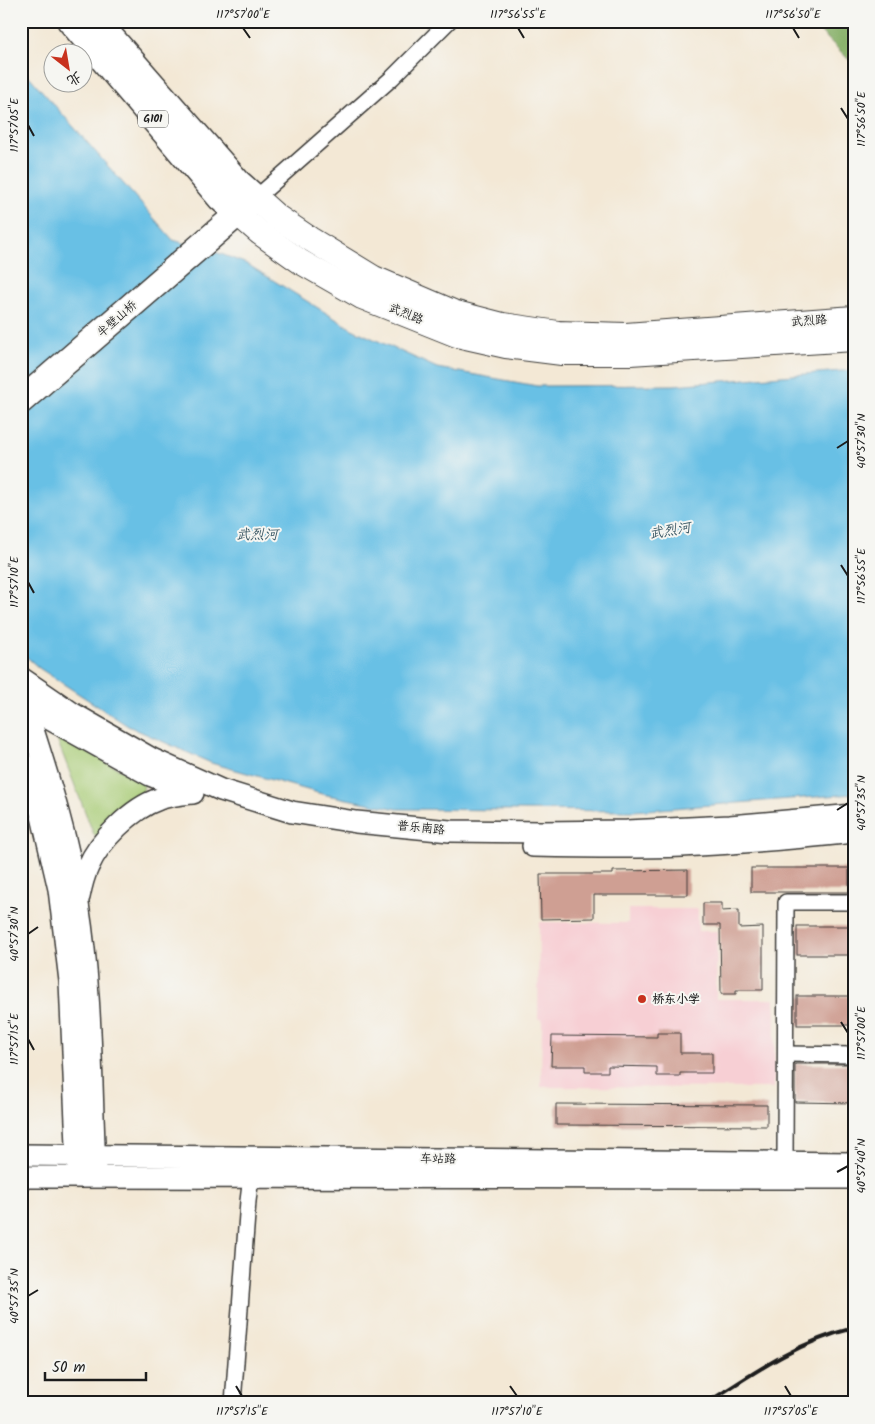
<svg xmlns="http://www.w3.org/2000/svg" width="875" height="1424" font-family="Kalam,'LXGW WenKai TC',sans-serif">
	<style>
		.built { fill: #f7cfd4 }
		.green { fill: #a7cb75; stroke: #627448 }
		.forest { fill: #85af66; stroke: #506641 }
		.water { fill: #68c0e5; stroke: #426e80 }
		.building { fill: #cf9f93 }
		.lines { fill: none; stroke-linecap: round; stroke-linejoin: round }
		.minor-casing { stroke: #3c3b38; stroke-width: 18 }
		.secondary-casing { stroke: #3c3b38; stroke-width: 24 }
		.primary-casing { stroke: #3c3b38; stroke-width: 26 }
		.trunk-casing { stroke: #3c3b38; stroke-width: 28 }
		.minor { stroke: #fff; stroke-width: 15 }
		.secondary { stroke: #fff; stroke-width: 21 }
		.primary { stroke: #fff; stroke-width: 24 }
		.trunk { stroke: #fff; stroke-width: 25 }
		.rail { stroke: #1c1c1c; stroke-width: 4 }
		.ticks { fill: none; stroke: #1c1c1c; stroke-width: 2 }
		.poi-dot { fill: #c8321e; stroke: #f6f6f2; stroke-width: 2 }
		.labels { text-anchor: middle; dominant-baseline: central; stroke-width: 4; stroke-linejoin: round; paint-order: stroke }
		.shield { fill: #f6f6f2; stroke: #5d5d5c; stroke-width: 1 }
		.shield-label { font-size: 11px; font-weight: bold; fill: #1c1c1c }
		.street-label { font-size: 12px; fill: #1c1c1c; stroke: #f6f6f2 }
		.poi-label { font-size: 12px; font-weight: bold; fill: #1c1c1c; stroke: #f6f6f2; text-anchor: start }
		.water-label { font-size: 14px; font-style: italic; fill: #375562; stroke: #f6f6f2 }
		.neatline { fill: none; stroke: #1c1c1c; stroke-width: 2 }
		.ticks-label { font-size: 12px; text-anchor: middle; fill: #1c1c1c }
	</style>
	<rect width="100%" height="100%" fill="#f6f6f2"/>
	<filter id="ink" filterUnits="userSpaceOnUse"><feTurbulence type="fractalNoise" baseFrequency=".02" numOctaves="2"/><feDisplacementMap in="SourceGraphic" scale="10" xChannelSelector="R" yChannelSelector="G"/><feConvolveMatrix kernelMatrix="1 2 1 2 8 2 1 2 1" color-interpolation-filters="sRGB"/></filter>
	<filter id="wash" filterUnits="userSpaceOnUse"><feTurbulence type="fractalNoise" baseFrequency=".0096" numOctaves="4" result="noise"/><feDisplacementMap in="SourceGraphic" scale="20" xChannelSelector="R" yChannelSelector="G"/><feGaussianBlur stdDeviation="1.12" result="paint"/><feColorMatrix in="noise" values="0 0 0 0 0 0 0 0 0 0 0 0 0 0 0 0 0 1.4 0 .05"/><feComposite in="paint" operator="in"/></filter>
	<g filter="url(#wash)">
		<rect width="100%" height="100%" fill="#f3e8d5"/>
		<path class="built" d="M 628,909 L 698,909 L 698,931 L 717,931 L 716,999 L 775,999 L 774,1088 L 541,1087 L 542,1019 L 538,1019 L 539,922 L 628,923 Z"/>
		<path class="green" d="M 58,735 L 144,783 L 143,792 L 124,803 L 113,815 L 99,835 L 94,835 L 58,742 Z"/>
		<path class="forest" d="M 810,21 L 854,21 L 854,65 Z"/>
		<path class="water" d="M 21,67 L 173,240 L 221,254 L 247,264 L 352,329 L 437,368 L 537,386 L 674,385 L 854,370 L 854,794 L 634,811 L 397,809 L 322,794 L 211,763 L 128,726 L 39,668 L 21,652 Z"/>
		<g id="blocks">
			<g class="building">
				<rect x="751" y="868" width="98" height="24"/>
				<path d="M 688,870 L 688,895 L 594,895 L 594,918 L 541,919 L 540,874 L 613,874 L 613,871 Z"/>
				<path d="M 703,903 L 722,903 L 722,911 L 739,910 L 739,928 L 763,927 L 763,990 L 736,990 L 736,994 L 721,994 L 720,925 L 703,925 Z"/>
				<rect x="797" y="926" width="57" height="29"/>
				<rect x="797" y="996" width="57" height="29"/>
				<path d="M 657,1033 L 680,1033 L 680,1053 L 712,1053 L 712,1073 L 680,1073 L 680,1076 L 657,1076 L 657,1067 L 608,1066 L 608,1072 L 585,1072 L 585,1066 L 551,1066 L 552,1036 L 657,1037 Z"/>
				<path d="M 795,1064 L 854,1064 L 854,1103 L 795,1102 Z"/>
				<path d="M 556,1104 L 767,1105 L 767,1126 L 556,1125 Z"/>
			</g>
		</g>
	</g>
	<g filter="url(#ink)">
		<use href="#blocks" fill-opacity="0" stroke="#3c3b38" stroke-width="1"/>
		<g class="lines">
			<defs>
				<g id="minor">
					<path d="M 256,198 L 392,78 L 449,21"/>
					<path d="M 786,1054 L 854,1055"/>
					<path d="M 785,1162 L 786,902 L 854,902"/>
					<path d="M 233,1403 L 248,1201 L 251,1177"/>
				</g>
				<g id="secondary">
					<path d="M 21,678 L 72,713 L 152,759 L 221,790 L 292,812 L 356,822 L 450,831 L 541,832 L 627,831 L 730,826 L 854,815"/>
					<path d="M 21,703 L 150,775 L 180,787"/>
					<path d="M 25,705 C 46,771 68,836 78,904 C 92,990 91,1082 95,1170"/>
					<path d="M 21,761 L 30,777 L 42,816 L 59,889 L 70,981 L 78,1169"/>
					<path d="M 533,846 C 582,847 632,848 682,846 C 739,843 797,838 854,832"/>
					<path d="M 79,897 C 81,887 83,877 88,867 C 99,841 132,808 159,799 C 170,795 182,794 193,793"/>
					<path d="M 21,1155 L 854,1163"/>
					<path d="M 21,1177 L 854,1178"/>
				</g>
				<g id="primary">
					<path d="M 256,198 L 276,216 L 310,239 L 374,278 L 453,312 L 503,325 L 558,333 L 626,335 L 854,318"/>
					<path d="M 238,214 L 260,233 L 301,262 L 362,297 L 457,335 L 506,346 L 562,353 L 630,353 L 854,339"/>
				</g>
				<g id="trunk">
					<path d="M 70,21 L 220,198 L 238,214"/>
					<path d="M 21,401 L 256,198 L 238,182 L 97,21"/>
				</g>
			</defs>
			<use href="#minor" class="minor-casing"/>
			<use href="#secondary" class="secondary-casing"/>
			<use href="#primary" class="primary-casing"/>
			<use href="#trunk" class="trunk-casing"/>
			<use href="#minor" class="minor"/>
			<use href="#secondary" class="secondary"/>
			<use href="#primary" class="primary"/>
			<use href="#trunk" class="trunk"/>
			<path class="rail" d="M 707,1403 C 753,1373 799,1341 854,1328"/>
		</g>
	</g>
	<path class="ticks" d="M 243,28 L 250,38M 518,28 L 524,38M 793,28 L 799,38M 841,108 L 848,119M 28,125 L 34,136M 837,448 L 848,441M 841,565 L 848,576M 28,582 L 34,593M 837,810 L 848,803M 28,934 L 38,927M 841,1022 L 848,1033M 28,1039 L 34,1050M 837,1172 L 848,1166M 28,1296 L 38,1290M 236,1386 L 242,1396M 510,1386 L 517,1396M 785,1386 L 791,1396"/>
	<circle class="poi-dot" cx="642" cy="999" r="5"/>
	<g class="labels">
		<rect class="shield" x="138" y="110.5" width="30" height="17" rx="4"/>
		<g class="shield-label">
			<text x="153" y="119">G101</text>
		</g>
		<g class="street-label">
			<text transform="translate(406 314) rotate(22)">武烈路</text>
			<text transform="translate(117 319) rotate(-41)">半壁山桥</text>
			<text transform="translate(809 321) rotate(-4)">武烈路</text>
			<text transform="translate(421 828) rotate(6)">普乐南路</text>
			<text transform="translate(438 1159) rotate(1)">车站路</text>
		</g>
		<g class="poi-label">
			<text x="652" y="999">桥东小学</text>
		</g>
		<g class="water-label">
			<text transform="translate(670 531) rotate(-9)">武烈河</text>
			<text x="257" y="535">武烈河</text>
		</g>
	</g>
	<rect width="875" height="1424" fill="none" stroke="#f6f6f2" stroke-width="55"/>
	<g transform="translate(68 68) rotate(149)"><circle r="24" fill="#f6f6f2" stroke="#9f9f9c"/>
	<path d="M0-4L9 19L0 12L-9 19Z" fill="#c8321e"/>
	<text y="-8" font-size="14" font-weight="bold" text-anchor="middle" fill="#1c1c1c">北</text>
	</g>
	<path d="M45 1372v8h101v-8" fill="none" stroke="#1c1c1c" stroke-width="2.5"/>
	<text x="52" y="1372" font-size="15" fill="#1c1c1c" stroke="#f6f6f2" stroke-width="4" paint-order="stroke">50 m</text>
	<rect x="28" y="28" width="820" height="1368" class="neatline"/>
	<g class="ticks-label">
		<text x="243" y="18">117°57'00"E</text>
		<text x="518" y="18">117°56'55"E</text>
		<text x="793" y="18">117°56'50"E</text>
		<text transform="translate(861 119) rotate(-90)" y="4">117°56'50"E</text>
		<text transform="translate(14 125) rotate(-90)" y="4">117°57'05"E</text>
		<text transform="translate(861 441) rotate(-90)" y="4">40°57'30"N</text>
		<text transform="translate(861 576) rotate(-90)" y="4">117°56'55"E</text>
		<text transform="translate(14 582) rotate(-90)" y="4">117°57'10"E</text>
		<text transform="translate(861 803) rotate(-90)" y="4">40°57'35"N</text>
		<text transform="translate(14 934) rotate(-90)" y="4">40°57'30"N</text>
		<text transform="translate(861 1033) rotate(-90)" y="4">117°57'00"E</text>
		<text transform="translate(14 1039) rotate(-90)" y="4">117°57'15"E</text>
		<text transform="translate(861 1166) rotate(-90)" y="4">40°57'40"N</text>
		<text transform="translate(14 1296) rotate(-90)" y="4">40°57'35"N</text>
		<text x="242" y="1415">117°57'15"E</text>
		<text x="517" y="1415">117°57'10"E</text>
		<text x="791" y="1415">117°57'05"E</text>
	</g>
</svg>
